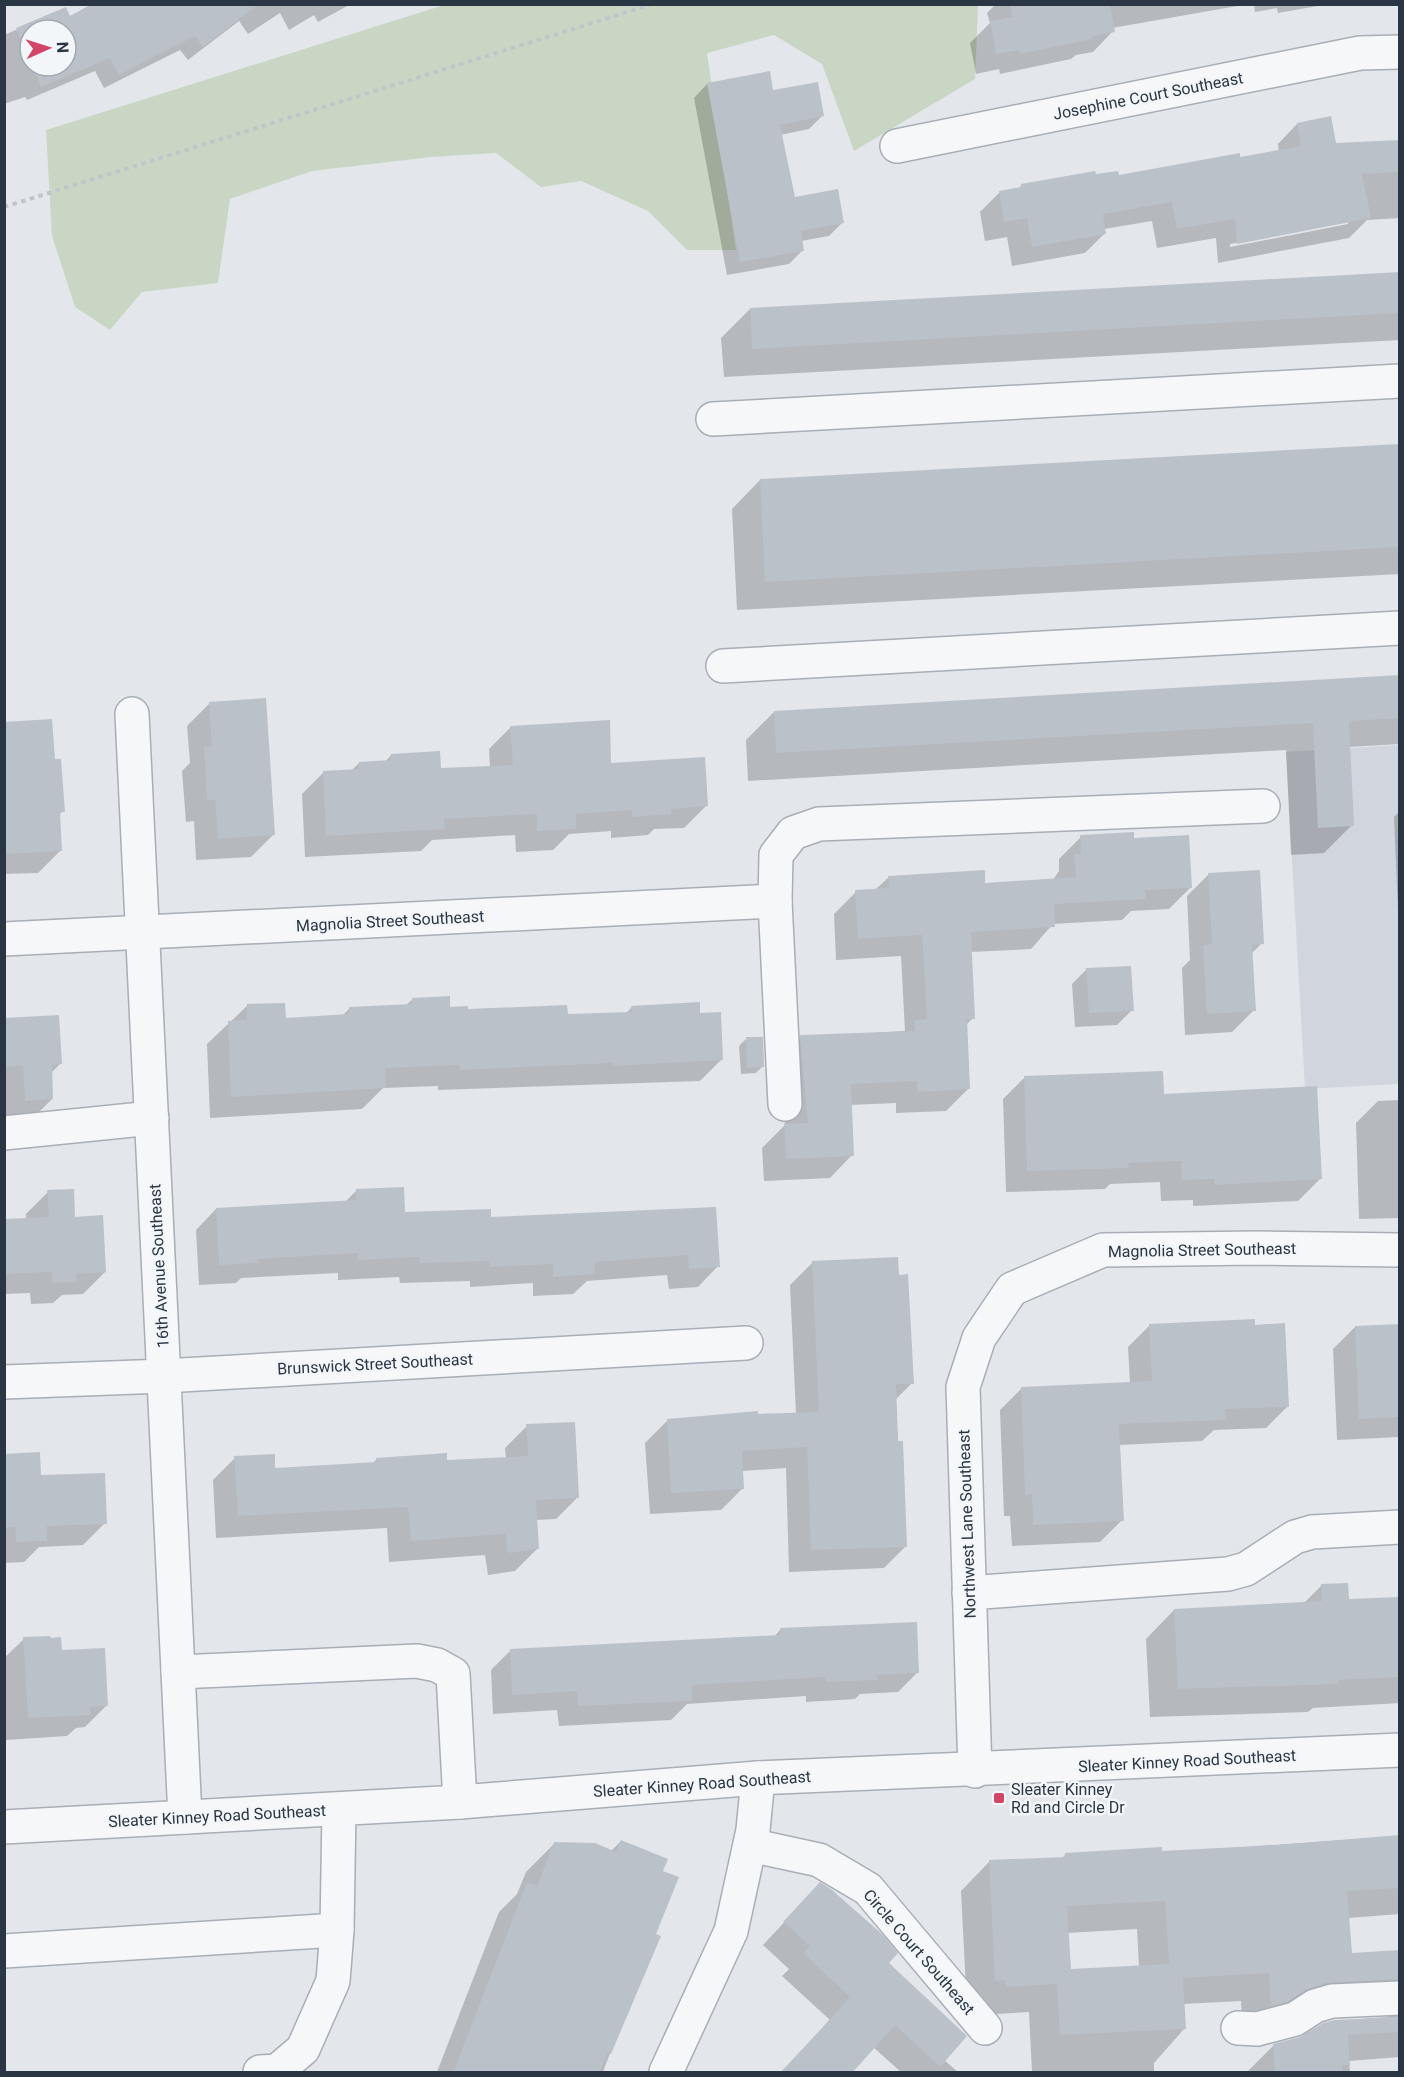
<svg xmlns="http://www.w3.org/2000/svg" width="1404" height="2077" font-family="Roboto,sans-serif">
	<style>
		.built { fill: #d1d6de }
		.green { fill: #cad6c4 }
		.shadow { fill: #0003; fill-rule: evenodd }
		.building { fill: #bac1c9; fill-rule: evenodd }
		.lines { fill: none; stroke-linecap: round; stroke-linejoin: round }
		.minor-casing { stroke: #a8aeb6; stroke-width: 36 }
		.path { stroke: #c1c5ca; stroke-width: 4; stroke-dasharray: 4.5 4.5; stroke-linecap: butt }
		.minor { stroke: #f6f7f9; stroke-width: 33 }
		.poi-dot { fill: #d34567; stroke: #f3f6f9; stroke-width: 2 }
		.labels { text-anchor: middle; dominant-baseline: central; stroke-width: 5; stroke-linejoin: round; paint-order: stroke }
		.street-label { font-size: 16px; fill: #2a3644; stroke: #f3f6f9 }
		.poi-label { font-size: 16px; fill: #2a3644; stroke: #f3f6f9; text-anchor: start }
	</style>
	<rect width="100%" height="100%" fill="#e3e7eb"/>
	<path class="built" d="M 1399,745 L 1399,1084 L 1305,1089 L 1286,752 Z"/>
	<path class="green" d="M 444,5 L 978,5 L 975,79 L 854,151 L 822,64 L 774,35 L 707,53 L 736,250 L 687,250 L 648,211 L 581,181 L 541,187 L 496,153 L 431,157 L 312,171 L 230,199 L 218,283 L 142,292 L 110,330 L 75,307 L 52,236 L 46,130 Z"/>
	<g class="shadow">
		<path d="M 136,4 L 351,4 L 318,22 L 314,15 L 289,30 L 280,13 L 248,34 L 239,21 L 188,60 L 180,50 L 104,88 L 95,71 L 27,100 L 25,97 L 4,104 L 4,35 L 65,9 L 69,18 ZM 30,30 L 66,30 L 66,66 L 30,66 Z"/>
		<path d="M 996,4 L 1249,4 L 1112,28 L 1113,31 L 1093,52 L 1076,55 L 1071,59 L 1000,74 L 999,69 L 976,74 L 970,43 L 990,23 L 987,13 Z"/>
		<path d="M 1254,4 L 1329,4 L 1278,13 L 1277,8 L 1255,12 Z"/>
		<path d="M 707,84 L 772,92 L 822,116 L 809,129 L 780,135 L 793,199 L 842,223 L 829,236 L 801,241 L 803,250 L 789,264 L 727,275 L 694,98 Z"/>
		<path d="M 1297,124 L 1335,145 L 1400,142 L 1400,218 L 1367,220 L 1349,238 L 1218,263 L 1216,238 L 1157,248 L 1152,221 L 1104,229 L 1105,233 L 1085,253 L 1012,266 L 1007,237 L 985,241 L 980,212 L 1000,192 L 1018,189 L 1022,185 L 1095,176 L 1118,177 L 1279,152 L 1278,144 ZM 1348,221 L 1348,224 L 1230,247 L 1230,244 Z"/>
		<path d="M 1400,273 L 1400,340 L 724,377 L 721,338 L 750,309 Z"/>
		<path d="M 1400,446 L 1400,574 L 737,610 L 732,509 L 760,480 Z"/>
		<path d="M 1400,677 L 1400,744 L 1349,747 L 1352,825 L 1324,853 L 1291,855 L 1286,750 L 748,781 L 746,740 L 774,712 Z"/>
		<path d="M 209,704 L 273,835 L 251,857 L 196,860 L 194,821 L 186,822 L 182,771 L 190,763 L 187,726 Z"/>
		<path d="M 4,723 L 53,761 L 63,811 L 58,816 L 60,851 L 38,873 L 4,874 Z"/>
		<path d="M 511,727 L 610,764 L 706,806 L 684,828 L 654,829 L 648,835 L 611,838 L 611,831 L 569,834 L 553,850 L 516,852 L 515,835 L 432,840 L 421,851 L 305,857 L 302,794 L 324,772 L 352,770 L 359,763 L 385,762 L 391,755 L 440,770 L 490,767 L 489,749 Z"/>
		<path d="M 1400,811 L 1400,910 L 1398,910 L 1394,817 Z"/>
		<path d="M 1081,837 L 1133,840 L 1191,887 L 1169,909 L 1131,911 L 1122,920 L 1053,924 L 1031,949 L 970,952 L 973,1018 L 965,1026 L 968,1089 L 946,1111 L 896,1113 L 896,1103 L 850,1105 L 852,1155 L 830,1178 L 764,1181 L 762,1148 L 785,1125 L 779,1059 L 801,1037 L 905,1031 L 901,956 L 836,960 L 834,914 L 856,892 L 875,890 L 889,877 L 984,884 L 1053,880 L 1059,871 L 1059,859 Z"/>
		<path d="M 1209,874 L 1262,943 L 1251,954 L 1254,1010 L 1232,1032 L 1185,1035 L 1182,968 L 1190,960 L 1187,896 Z"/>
		<path d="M 1087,969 L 1132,1010 L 1117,1025 L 1075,1027 L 1072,984 Z"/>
		<path d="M 413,999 L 467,1011 L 566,1016 L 625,1014 L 632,1007 L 699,1015 L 721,1060 L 700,1081 L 438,1090 L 438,1086 L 383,1088 L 362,1109 L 210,1118 L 207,1044 L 247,1006 L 285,1020 L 342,1016 L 350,1008 L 406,1005 Z"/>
		<path d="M 4,1019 L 60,1064 L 51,1073 L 52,1099 L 33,1118 L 4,1119 Z"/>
		<path d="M 746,1039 L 763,1066 L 756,1073 L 741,1074 L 739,1046 Z"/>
		<path d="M 1025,1077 L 1320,1179 L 1298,1201 L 1193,1206 L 1193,1200 L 1161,1201 L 1160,1182 L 1110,1184 L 1105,1189 L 1006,1192 L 1003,1099 Z"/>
		<path d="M 1400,1100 L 1400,1218 L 1359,1219 L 1356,1123 L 1378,1101 Z"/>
		<path d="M 356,1191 L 404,1214 L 490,1219 L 715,1208 L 718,1266 L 698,1287 L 669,1289 L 667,1275 L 587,1281 L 573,1294 L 533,1296 L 533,1283 L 470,1287 L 470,1281 L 400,1283 L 399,1277 L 338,1280 L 338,1273 L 241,1278 L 236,1283 L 199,1285 L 196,1230 L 216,1209 L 345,1202 Z"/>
		<path d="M 48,1192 L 73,1218 L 105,1272 L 83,1294 L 62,1295 L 53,1303 L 31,1304 L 30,1293 L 4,1294 L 4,1221 L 26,1220 L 26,1214 Z"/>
		<path d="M 812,1263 L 898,1276 L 912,1383 L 895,1400 L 906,1546 L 884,1568 L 789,1572 L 786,1468 L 742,1471 L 743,1488 L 721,1510 L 650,1514 L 645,1443 L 667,1421 L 796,1414 L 790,1285 Z"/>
		<path d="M 1150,1325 L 1288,1406 L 1266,1428 L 1214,1430 L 1202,1441 L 1119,1445 L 1122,1520 L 1100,1542 L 1012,1546 L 1010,1516 L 1004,1516 L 1000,1410 L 1022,1388 L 1130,1383 L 1128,1347 Z"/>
		<path d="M 1400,1325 L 1400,1437 L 1337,1440 L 1333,1349 L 1355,1327 Z"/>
		<path d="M 527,1426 L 578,1497 L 556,1519 L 536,1520 L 537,1549 L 515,1571 L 488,1575 L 485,1555 L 389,1562 L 387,1528 L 216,1538 L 213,1480 L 235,1458 L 274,1469 L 372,1464 L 377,1459 L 446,1462 L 506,1459 L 505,1448 Z"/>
		<path d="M 4,1455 L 105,1523 L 83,1545 L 39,1547 L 24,1562 L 4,1563 Z"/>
		<path d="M 1322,1585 L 1348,1601 L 1400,1598 L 1400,1703 L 1313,1708 L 1308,1712 L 1150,1717 L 1146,1639 L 1174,1610 L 1304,1603 Z"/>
		<path d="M 780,1630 L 917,1673 L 898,1692 L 860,1694 L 855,1699 L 806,1702 L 806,1696 L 687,1704 L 671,1720 L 559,1726 L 557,1710 L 493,1714 L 491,1670 L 511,1650 L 774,1637 Z"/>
		<path d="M 24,1639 L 61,1652 L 107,1705 L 85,1727 L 76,1728 L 67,1736 L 6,1740 L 4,1658 Z"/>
		<path d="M 1400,1836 L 1400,1914 L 1348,1918 L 1350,1954 L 1400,1951 L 1400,2057 L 1349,2061 L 1350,2072 L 1247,2072 L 1274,2045 L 1301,2038 L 1335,2021 L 1388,2017 L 1380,2010 L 1370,2007 L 1243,2034 L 1241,2001 L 1183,2004 L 1184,2029 L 1154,2063 L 1154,2072 L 1032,2072 L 1029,2012 L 977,2015 L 967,2009 L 961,1891 L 989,1862 L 1061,1859 L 1066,1854 L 1161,1853 ZM 1137,1929 L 1139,1967 L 1070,1971 L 1067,1933 Z"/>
		<path d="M 621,1841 L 661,1872 L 654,1935 L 603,2072 L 437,2072 L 499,1912 L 517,1894 L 526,1872 L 555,1843 L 611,1851 Z"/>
		<path d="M 820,1884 L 887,1963 L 944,2060 L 958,2072 L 901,2072 L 873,2047 L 850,2072 L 781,2072 L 830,2020 L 782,1976 L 789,1969 L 763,1945 Z"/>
	</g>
	<g class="building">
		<path d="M 92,4 L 259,4 L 203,47 L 195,36 L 119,75 L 110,58 L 41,87 L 32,66 L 66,66 L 66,30 L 30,30 L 30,60 L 16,28 L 66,7 L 70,16 Z"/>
		<path d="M 1010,4 L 1110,4 L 1115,32 L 1092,36 L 1093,39 L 1020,54 L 1019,50 L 996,54 L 990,21 L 1012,17 Z"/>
		<path d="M 770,71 L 773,90 L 818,82 L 824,116 L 780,125 L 795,197 L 838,189 L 844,223 L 801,231 L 804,251 L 740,262 L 707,83 Z"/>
		<path d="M 1331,116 L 1336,143 L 1400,140 L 1400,172 L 1362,174 L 1371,218 L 1237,244 L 1235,219 L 1177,229 L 1172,202 L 1103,214 L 1106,234 L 1032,247 L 1027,218 L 1004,222 L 999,191 L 1021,187 L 1021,184 L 1095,171 L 1096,174 L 1118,171 L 1119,175 L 1240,153 L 1240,157 L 1301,146 L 1297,123 Z"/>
		<path d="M 1400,272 L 1400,313 L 752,349 L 750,308 Z"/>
		<path d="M 1400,444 L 1400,547 L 765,582 L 760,479 Z"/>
		<path d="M 1400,675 L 1400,718 L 1349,721 L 1354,826 L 1318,828 L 1313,723 L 776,753 L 774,711 Z"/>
		<path d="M 266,698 L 275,835 L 218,839 L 215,800 L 207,800 L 204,747 L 212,747 L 209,702 Z"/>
		<path d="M 52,719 L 55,759 L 61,759 L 65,812 L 60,812 L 62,851 L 6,854 L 4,722 Z"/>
		<path d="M 610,720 L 611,763 L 705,757 L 708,806 L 671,809 L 671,814 L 632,817 L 632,810 L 576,814 L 576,829 L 537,831 L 537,814 L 444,819 L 445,829 L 326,836 L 323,771 L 359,769 L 359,762 L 391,760 L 391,754 L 440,751 L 441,768 L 513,765 L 510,726 Z"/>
		<path d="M 1134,832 L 1134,838 L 1189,835 L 1192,888 L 1145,890 L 1146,899 L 1054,904 L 1055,927 L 971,932 L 975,1019 L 967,1019 L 970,1089 L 918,1092 L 917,1081 L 851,1084 L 854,1156 L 786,1159 L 784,1124 L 808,1123 L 800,1035 L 915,1031 L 914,1020 L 927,1019 L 922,935 L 858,939 L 855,890 L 889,888 L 888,876 L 985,870 L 985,883 L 1076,877 L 1074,854 L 1081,854 L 1080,835 Z"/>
		<path d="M 1260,870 L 1264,944 L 1252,945 L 1256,1011 L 1207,1014 L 1203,945 L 1212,944 L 1208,873 Z"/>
		<path d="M 1131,966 L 1134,1011 L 1089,1013 L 1086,968 Z"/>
		<path d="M 450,996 L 450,1007 L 468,1006 L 468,1009 L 567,1005 L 568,1014 L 632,1012 L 631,1006 L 700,1002 L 700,1013 L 721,1012 L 723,1060 L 613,1066 L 613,1063 L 460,1070 L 459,1065 L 385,1068 L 386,1088 L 231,1097 L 228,1021 L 247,1020 L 247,1004 L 285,1003 L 286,1018 L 349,1014 L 349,1007 L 412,1004 L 412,998 Z"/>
		<path d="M 59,1015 L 62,1064 L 52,1065 L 53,1099 L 25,1101 L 23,1066 L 4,1067 L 4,1018 Z"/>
		<path d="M 746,1037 L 763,1037 L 764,1067 L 747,1068 Z"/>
		<path d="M 1163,1071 L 1164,1094 L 1317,1086 L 1322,1179 L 1215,1185 L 1214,1179 L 1182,1180 L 1181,1161 L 1128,1163 L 1129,1168 L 1027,1171 L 1024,1076 Z"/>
		<path d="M 404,1187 L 405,1212 L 491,1209 L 491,1217 L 716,1207 L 720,1267 L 689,1269 L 688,1255 L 595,1262 L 595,1274 L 553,1277 L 553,1264 L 490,1267 L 490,1261 L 420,1263 L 419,1257 L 358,1260 L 358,1253 L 258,1259 L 258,1263 L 219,1265 L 216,1208 L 356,1200 L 356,1189 Z"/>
		<path d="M 74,1189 L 75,1217 L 103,1215 L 106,1272 L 76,1274 L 77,1282 L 52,1283 L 52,1272 L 4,1274 L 4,1219 L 49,1217 L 47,1190 Z"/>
		<path d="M 898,1257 L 899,1275 L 908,1274 L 914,1384 L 896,1384 L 898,1441 L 903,1441 L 907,1547 L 811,1550 L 807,1447 L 742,1451 L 744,1489 L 671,1493 L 667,1419 L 758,1411 L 758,1414 L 819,1412 L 812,1261 Z"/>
		<path d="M 1255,1319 L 1255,1325 L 1285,1323 L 1289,1407 L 1225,1409 L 1226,1420 L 1119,1424 L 1124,1521 L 1033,1525 L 1032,1494 L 1025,1495 L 1021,1387 L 1152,1381 L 1149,1324 Z"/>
		<path d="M 1400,1324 L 1400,1417 L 1359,1419 L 1355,1326 Z"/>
		<path d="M 575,1422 L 579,1498 L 536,1500 L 539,1549 L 510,1553 L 507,1551 L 506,1534 L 411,1541 L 408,1507 L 238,1516 L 234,1456 L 275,1454 L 275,1468 L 377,1462 L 376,1458 L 447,1453 L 447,1460 L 528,1456 L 526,1424 Z"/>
		<path d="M 40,1452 L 41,1475 L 105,1473 L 107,1524 L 47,1526 L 47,1541 L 16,1542 L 15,1527 L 6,1528 L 4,1454 Z"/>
		<path d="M 1348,1583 L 1349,1599 L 1400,1597 L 1400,1677 L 1338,1680 L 1338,1684 L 1178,1689 L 1174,1609 L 1322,1601 L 1321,1584 Z"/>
		<path d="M 917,1622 L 919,1673 L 877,1675 L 877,1680 L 826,1682 L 825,1677 L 692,1685 L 692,1701 L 578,1706 L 577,1691 L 512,1695 L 510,1649 L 780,1635 L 780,1628 Z"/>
		<path d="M 50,1636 L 51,1638 L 61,1637 L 62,1650 L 105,1648 L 108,1706 L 90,1707 L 91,1715 L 28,1718 L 23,1637 Z"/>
		<path d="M 1400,1835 L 1400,1888 L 1347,1891 L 1352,1953 L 1400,1950 L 1400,1979 L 1327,1983 L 1305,1990 L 1287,2002 L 1271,2006 L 1269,1973 L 1183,1978 L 1186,2029 L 1060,2035 L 1057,1984 L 1006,1987 L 1005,1980 L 995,1981 L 989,1860 L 1065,1857 L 1065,1853 L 1162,1847 L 1162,1851 L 1278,1845 ZM 1165,1901 L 1169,1964 L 1071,1969 L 1067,1906 Z"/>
		<path d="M 621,1840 L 668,1859 L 663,1871 L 679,1877 L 656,1934 L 661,1936 L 611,2054 L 608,2052 L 599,2073 L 453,2073 L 527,1882 L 537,1886 L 554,1842 L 595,1843 L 616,1852 Z"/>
		<path d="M 820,1882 L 832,1890 L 883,1935 L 898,1953 L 889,1963 L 967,2036 L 940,2067 L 895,2025 L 852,2073 L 781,2073 L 850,1997 L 803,1953 L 810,1946 L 783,1922 Z"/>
		<path d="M 1400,2017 L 1400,2032 L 1348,2035 L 1350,2065 L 1342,2065 L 1342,2073 L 1275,2073 L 1273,2044 L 1300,2037 L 1323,2023 L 1335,2020 Z"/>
	</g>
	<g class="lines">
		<defs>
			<g id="minor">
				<path d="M 897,146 L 1360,53 L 1400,52"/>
				<path d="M 713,419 L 1400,381"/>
				<path d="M 723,666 L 1400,628"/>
				<path d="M 132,714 L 185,1817"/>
				<path d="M 4,939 L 775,901"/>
				<path d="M 785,1104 L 775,901 L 776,855 L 793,833 L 819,824 L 1263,806"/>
				<path d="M 4,1133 L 152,1118"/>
				<path d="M 4,1382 L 164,1376 L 746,1343"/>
				<path d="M 969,1593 L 1228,1574 L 1246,1569 L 1295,1537 L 1312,1532 L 1400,1527"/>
				<path d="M 178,1672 L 417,1661 L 437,1665 L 453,1674 L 460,1802"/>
				<path d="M 975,1771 L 963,1387 L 979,1338 L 1012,1289 L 1103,1250 L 1257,1248 L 1400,1250"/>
				<path d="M 4,1827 L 460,1802 L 758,1778 L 1400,1750"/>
				<path d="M 750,1845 L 819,1860 L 868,1889 L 985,2028"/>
				<path d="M 4,1951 L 337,1930 L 339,1809"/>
				<path d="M 1238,2028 L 1257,2029 L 1295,2019 L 1315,2006 L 1332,2001 L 1400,1998"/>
				<path d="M 260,2072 L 277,2071 L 303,2049 L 333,1981 L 337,1930"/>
				<path d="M 666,2072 L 731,1931 L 753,1830 L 758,1778"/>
			</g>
		</defs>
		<use href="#minor" class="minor-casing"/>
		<path class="path" d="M 4,207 L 653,4"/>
		<use href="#minor" class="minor"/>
	</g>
	<rect class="poi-dot" x="993" y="1792" width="12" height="12" rx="3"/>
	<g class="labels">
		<g class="street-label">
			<text transform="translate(1148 96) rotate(-11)">Josephine Court Southeast</text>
			<text transform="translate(390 921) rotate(-3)">Magnolia Street Southeast</text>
			<text transform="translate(1202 1250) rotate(-1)">Magnolia Street Southeast</text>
			<text transform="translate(159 1266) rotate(-93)">16th Avenue Southeast</text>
			<text transform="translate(375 1364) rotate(-3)">Brunswick Street Southeast</text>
			<text transform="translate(967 1524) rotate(-92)">Northwest Lane Southeast</text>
			<text transform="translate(1187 1761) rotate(-3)">Sleater Kinney Road Southeast</text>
			<text transform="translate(702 1784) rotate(-4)">Sleater Kinney Road Southeast</text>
			<text transform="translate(217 1816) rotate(-3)">Sleater Kinney Road Southeast</text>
			<text transform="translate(919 1952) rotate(49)">Circle Court Southeast</text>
		</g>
		<g class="poi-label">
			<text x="1011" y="1789">Sleater Kinney<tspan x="1011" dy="18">Rd and Circle Dr</tspan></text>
		</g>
	</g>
	<rect width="1404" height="2077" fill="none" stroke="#2a3644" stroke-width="12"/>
	<g transform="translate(48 48) rotate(87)"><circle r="28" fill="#f3f6f9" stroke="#a3a9b1" stroke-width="1.5"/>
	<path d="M0-4.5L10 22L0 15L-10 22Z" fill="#d34567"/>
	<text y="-9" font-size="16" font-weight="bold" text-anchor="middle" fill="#2a3644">N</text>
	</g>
</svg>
